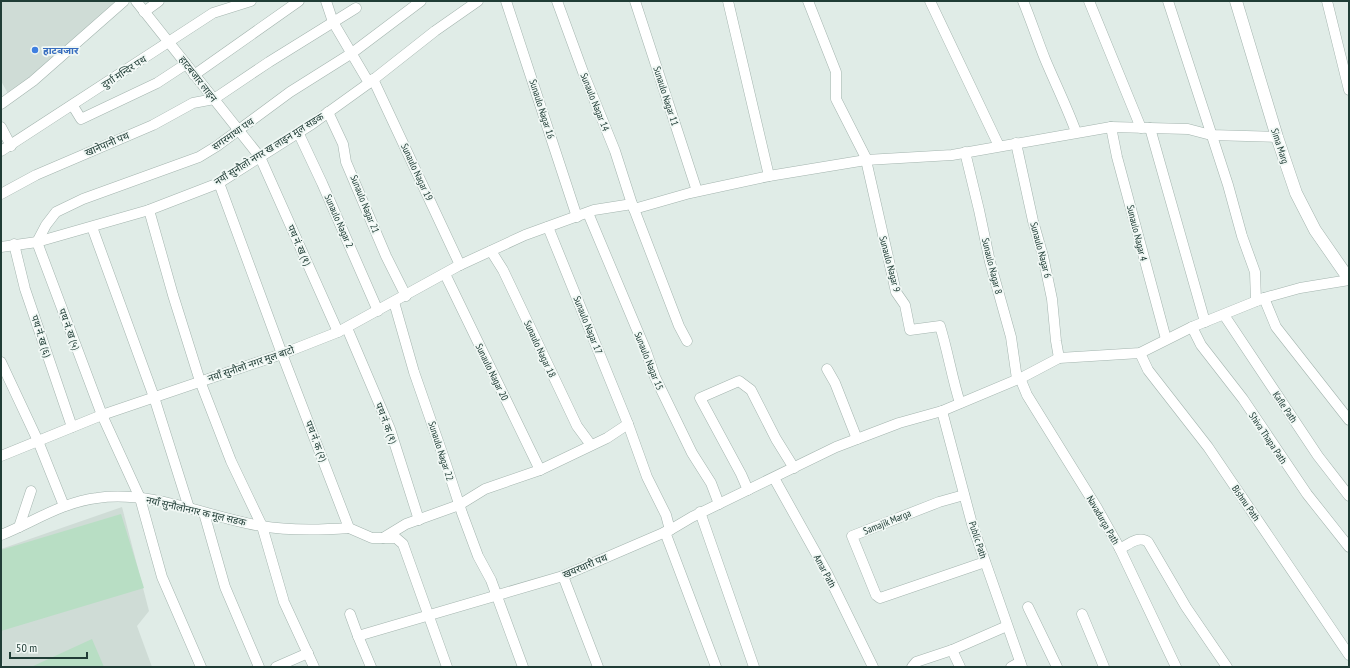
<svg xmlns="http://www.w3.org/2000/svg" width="1350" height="668" font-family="'PT Sans Narrow','Noto Sans Devanagari',sans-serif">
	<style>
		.built { fill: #cfdcd6 }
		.green { fill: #b8dec4 }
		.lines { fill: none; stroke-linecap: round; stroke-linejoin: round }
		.minor-casing { stroke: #a3b4ae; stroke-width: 11 }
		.tertiary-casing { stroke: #a3b4ae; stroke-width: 13 }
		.minor { stroke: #fff; stroke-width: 10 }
		.tertiary { stroke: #fff; stroke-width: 12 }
		.shop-dot { fill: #3f7fe0; stroke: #f1f8f5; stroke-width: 1.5 }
		.labels { text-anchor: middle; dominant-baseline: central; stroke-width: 3.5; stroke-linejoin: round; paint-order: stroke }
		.shop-label { font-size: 10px; font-weight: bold; fill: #366cbe; stroke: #f1f8f5; text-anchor: start }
		.street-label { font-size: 10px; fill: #203d36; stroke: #f1f8f5 }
	</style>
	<rect width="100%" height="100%" fill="#e0ece7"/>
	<g class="built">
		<path d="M 1,1 L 124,1 L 10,97 L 1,81 Z"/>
		<path d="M 122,507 L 149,611 L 137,626 L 152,667 L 4,667 L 1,660 L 1,549 Z"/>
	</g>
	<g class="green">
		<path d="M 121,514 L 144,588 L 1,631 L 1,550 Z"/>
		<path d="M 92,639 L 104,667 L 31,667 Z"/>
	</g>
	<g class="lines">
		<defs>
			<g id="minor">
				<path d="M 136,1 L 260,157 L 338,332"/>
				<path d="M 326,1 L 333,22 L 369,83"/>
				<path d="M 506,1 L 577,217"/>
				<path d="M 557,1 L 583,72 L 615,151 L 632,204"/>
				<path d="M 635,1 L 697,191"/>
				<path d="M 728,1 L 769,176"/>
				<path d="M 808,1 L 836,72 L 836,99 L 867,160"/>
				<path d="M 930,1 L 999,146"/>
				<path d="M 1023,1 C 1031,20 1037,39 1045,59 C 1055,83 1067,107 1076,132"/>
				<path d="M 1089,1 L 1141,128"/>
				<path d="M 1168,1 L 1228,185 L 1242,236 L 1255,272 L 1256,301"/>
				<path d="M 1327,1 L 1349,90"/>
				<path d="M 144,12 L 159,1"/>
				<path d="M 194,75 L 299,1"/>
				<path d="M 373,79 L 460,265"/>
				<path d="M 1,104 L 33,81 L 124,1"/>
				<path d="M 73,106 L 81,119 L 157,83 L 186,64"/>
				<path d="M 328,112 L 343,144 L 346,162 L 386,256 L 406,296"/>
				<path d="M 1,127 L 11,146"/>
				<path d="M 1111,127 L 1117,157 L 1166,339"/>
				<path d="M 1150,128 L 1205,322"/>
				<path d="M 298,132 L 322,183 L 378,311"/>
				<path d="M 1016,143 L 1033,221 L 1043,256 L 1052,299 L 1056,341 L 1059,358"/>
				<path d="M 1,151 L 213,13 L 251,1"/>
				<path d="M 965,152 L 979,210 L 990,262 L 1011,337 L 1017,379"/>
				<path d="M 866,160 L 896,292 L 905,305 L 910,330 L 940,326 C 948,352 952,378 960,403"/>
				<path d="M 219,183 L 282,354 L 349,528"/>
				<path d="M 1,194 L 36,175 L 153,125 L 193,103 L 214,99 L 269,62 L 356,8"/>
				<path d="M 634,209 L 679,326 L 687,341"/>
				<path d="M 149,210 L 173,295 L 200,381 L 231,461 L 262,526 L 284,602 L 314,667"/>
				<path d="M 588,213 L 646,351 L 655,377 L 692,453 L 711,483 L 719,504"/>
				<path d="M 92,227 L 154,397 L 189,508"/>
				<path d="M 548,227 L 628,424 L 647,477 L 666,515 L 670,530"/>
				<path d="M 14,244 L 25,289 L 72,427"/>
				<path d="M 1,247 L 37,242 L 149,210 L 219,183 L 312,124 L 369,83 L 435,31 L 478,1"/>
				<path d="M 491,251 L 503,270 L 577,426 L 591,445"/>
				<path d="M 445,274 L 540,470"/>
				<path d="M 1264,298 L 1276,327 L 1349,420"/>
				<path d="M 394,302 L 414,372 L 446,464 L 462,513 L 478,556 L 491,580 L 523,667"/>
				<path d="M 1224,315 L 1318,456 L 1349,496"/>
				<path d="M 1192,327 L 1201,345 L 1243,399 L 1307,494 L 1349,547"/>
				<path d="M 347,328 L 390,429 L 419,520"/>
				<path d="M 1140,353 L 1148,370 L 1208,447 L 1349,655"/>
				<path d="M 1,362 L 38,441 L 64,506"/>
				<path d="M 827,369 L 835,383 L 857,439"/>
				<path d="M 1020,378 L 1027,395 L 1097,508 L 1120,549 L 1176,667"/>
				<path d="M 942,411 L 972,524 L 1022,667"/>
				<path d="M 1,456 L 102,415 L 282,354 L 338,332 L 458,266 L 525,235 L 594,210 L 632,204 L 634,209 L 690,193 L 769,176 L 866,160 L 952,155 L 1111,127 L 1188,129 L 1211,135 L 1277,137"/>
				<path d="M 774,478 L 827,573 L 873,667"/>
				<path d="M 748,490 L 741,474 L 700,398 L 739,381 L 751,390 L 776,439 L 794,468"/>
				<path d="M 964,495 L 939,502 L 852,536 L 876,595 L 880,598 L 985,562"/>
				<path d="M 700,512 L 754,667"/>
				<path d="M 204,513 L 225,587 L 259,667"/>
				<path d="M 19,527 L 31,491"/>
				<path d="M 349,528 L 372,538 L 396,538 L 403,544 L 447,667"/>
				<path d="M 665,532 L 716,667"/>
				<path d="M 1,535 C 33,522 63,502 97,498 C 152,490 208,517 261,526 C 290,531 320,530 349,528"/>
				<path d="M 383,538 L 406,524 L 459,505 L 485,489 L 540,470 L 607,438 L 628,424"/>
				<path d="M 1120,549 C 1129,544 1139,535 1148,542 L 1186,607 L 1227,667"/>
				<path d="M 563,576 L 598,667"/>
				<path d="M 1028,607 L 1057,667"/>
				<path d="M 350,614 L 358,636"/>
				<path d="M 1082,614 L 1104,667"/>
				<path d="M 952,650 L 960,667"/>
				<path d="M 201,667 L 162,577 L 140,498 L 102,415 L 37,242 L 46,225 L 56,212 L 83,199 L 199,157 L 217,146 L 290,92 L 352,53 L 421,1"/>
				<path d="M 276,667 L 308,653"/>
				<path d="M 371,667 L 358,636 L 563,576 L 670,530 L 692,517 L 836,447 L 899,423 L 942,411 L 1023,377 L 1059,358 L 1140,353 L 1192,327 L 1264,298 L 1300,288 L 1349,280"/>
				<path d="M 912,667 L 916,662 L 952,650 L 1007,626"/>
				<path d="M 1011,667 L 1020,662"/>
			</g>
			<path id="tertiary" d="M 1236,1 L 1277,137 L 1296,193 L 1315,230 L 1349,279"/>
		</defs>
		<use href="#minor" class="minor-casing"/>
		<use href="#tertiary" class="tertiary-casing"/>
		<use href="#minor" class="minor"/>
		<use href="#tertiary" class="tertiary"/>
	</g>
	<circle class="shop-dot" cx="35" cy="50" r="4"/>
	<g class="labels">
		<g class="shop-label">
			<text x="43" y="50">हाटबजार</text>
		</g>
		<g class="street-label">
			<text transform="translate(124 72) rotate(-33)">दुर्गा मन्दिर पथ</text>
			<text transform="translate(198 79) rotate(52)">हाटबजार लाइन</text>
			<text transform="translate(666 96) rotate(72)">Sunaulo Nagar 11</text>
			<text transform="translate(595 102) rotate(68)">Sunaulo Nagar 14</text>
			<text transform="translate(542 109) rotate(72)">Sunaulo Nagar 16</text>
			<text transform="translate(233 134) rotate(-35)">सगरमाथा पथ</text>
			<text transform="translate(107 144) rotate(-23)">खानेपानी पथ</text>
			<text transform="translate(1280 146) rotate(72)">Sima Marg</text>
			<text transform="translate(269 149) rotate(-32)">नयाँ सुनौलो नगर ख लाइन मुल सडक</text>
			<text transform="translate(417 172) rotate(65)">Sunaulo Nagar 19</text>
			<text transform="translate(365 204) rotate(68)">Sunaulo Nagar 21</text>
			<text transform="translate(339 221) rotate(66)">Sunaulo Nagar 2</text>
			<text transform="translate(1137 233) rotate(76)">Sunaulo Nagar 4</text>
			<text transform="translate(299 245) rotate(66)">पथ नं. ख (१)</text>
			<text transform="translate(1041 250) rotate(75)">Sunaulo Nagar 6</text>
			<text transform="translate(890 264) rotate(75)">Sunaulo Nagar 9</text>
			<text transform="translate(992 266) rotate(76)">Sunaulo Nagar 8</text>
			<text transform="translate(588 325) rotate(68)">Sunaulo Nagar 17</text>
			<text transform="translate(69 329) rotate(70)">पथ नं. ख (५)</text>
			<text transform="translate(41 336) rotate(72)">पथ नं. ख (६)</text>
			<text transform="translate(540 349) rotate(65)">Sunaulo Nagar 18</text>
			<text transform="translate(649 361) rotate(68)">Sunaulo Nagar 15</text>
			<text transform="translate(251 364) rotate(-19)">नयाँ सुनौलो नगर मुल बाटो</text>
			<text transform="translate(492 372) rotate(64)">Sunaulo Nagar 20</text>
			<text transform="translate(1285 407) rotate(56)">Kafle Path</text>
			<text transform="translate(386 423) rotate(69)">पथ नं. क (१)</text>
			<text transform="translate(1268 438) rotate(56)">Shiva Thapa Path</text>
			<text transform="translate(316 441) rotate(69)">पथ नं. क (२)</text>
			<text transform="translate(441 451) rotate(72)">Sunaulo Nagar 22</text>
			<text transform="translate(1246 503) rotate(55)">Bishnu Path</text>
			<text transform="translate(196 511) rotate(13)">नयाँ सुनौलोनगर क मूल सडक</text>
			<text transform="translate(1103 520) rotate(60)">Navadurga Path</text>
			<text transform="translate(887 522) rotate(-22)">Samajik Marga</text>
			<text transform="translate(978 540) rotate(72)">Public Path</text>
			<text transform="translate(585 566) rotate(-23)">खयरघारी पथ</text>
			<text transform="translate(825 571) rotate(62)">Amar Path</text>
		</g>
	</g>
	<rect width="1350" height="668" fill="none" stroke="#203d36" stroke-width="4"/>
	<path d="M10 652v6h77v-6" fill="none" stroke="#203d36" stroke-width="2"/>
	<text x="16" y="652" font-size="12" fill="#203d36" stroke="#f1f8f5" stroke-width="3" paint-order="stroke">50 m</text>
</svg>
